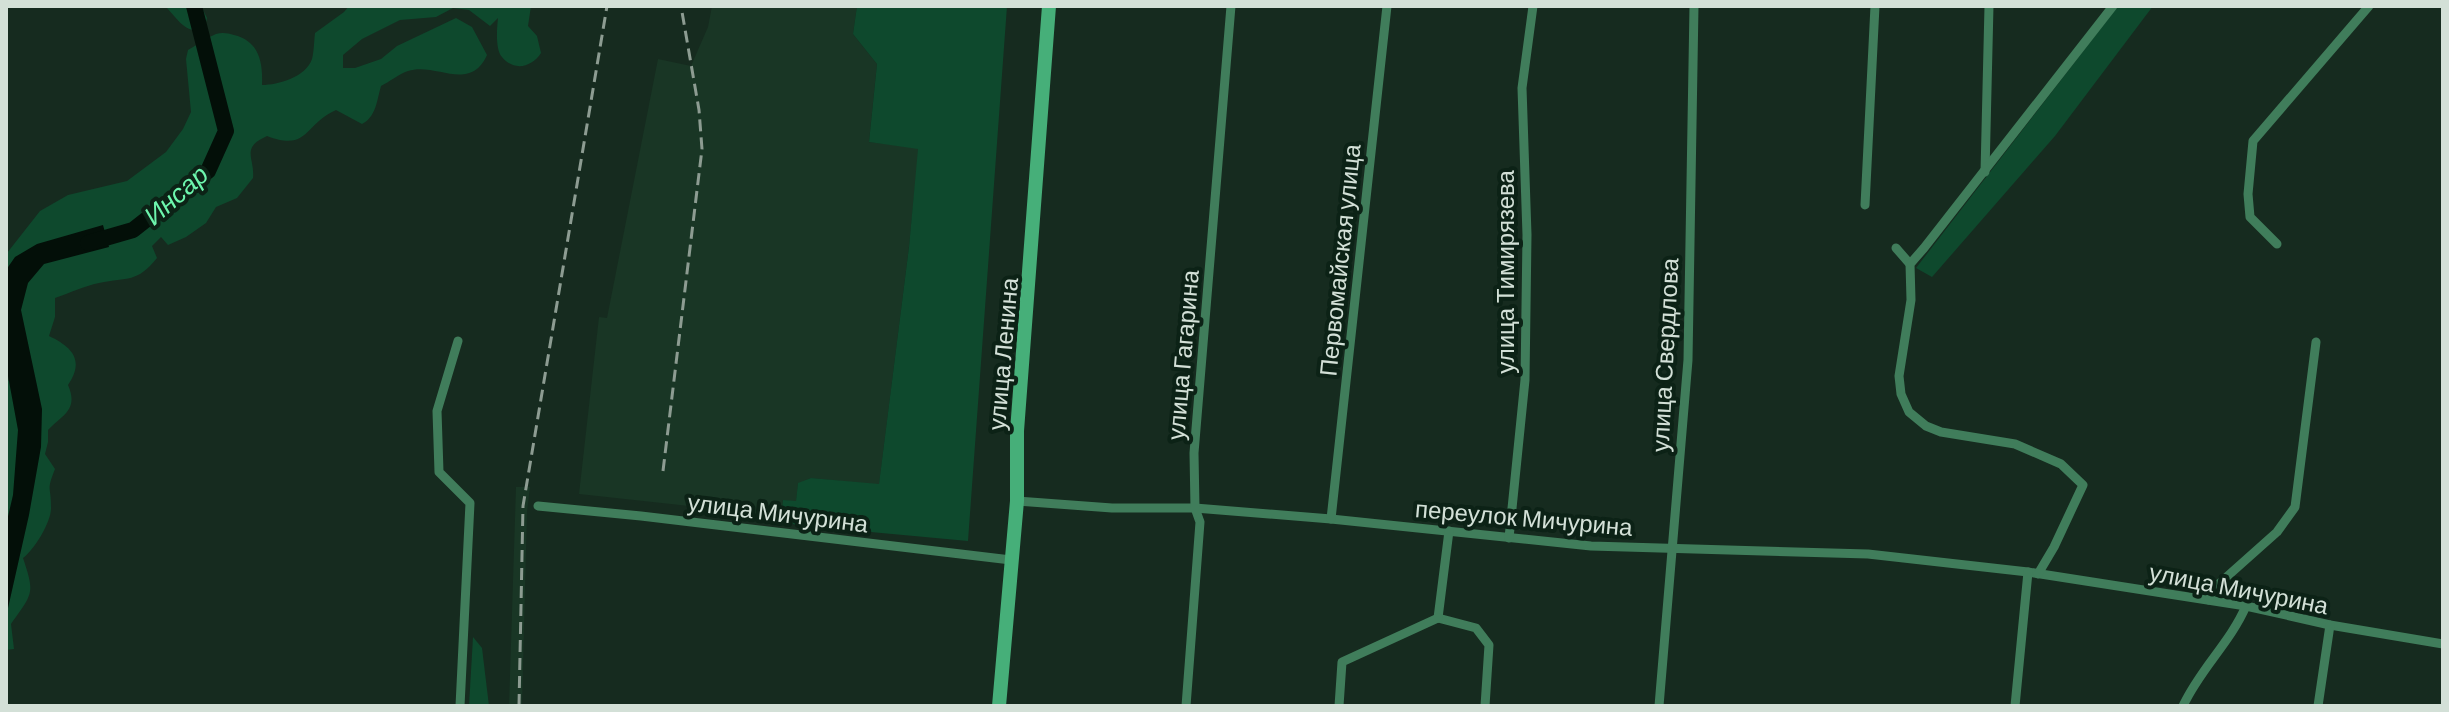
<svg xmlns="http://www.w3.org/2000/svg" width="2449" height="712" font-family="Barlow,sans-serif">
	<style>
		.built { fill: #193625 }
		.green { fill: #0e492d }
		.water { fill: #030f08 }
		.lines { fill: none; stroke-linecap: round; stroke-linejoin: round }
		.river { stroke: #030f08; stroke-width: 16 }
		.minor { stroke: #407d5b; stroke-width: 9 }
		.secondary { stroke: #46af79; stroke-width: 14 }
		.rail { stroke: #8d9c92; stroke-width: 3; stroke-dasharray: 12 6; stroke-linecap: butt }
		.labels { text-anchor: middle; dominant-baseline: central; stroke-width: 8; stroke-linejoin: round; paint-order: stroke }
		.street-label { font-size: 24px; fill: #d3e0d7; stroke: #0c2216 }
		.water-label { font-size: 26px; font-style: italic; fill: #6df5ad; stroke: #0c2216 }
	</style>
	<rect width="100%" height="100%" fill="#162b1f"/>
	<g class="built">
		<path d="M 712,6 L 857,6 L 853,34 L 877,64 L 869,142 L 919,148 L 909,247 L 879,485 L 811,478 L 798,484 L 796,502 L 783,500 L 781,516 L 579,494 L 599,317 L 607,318 L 658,59 L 691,66 L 708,27 Z"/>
		<path d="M 516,487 L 530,487 L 527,512 L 522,706 L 509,706 Z"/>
	</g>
	<g class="green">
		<path d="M 165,6 L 201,6 L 207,18 L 205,27 C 188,38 177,18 165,6 Z"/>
		<path d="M 349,6 L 531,6 L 528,26 L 537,36 L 541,53 C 532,67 514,72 502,57 C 495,49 497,28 498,18 L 490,26 L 469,10 L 453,8 L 436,17 L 400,20 L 362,39 L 343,55 L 343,68 L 355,68 L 381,59 L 397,46 L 456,18 L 472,27 L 487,55 C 470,93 436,62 408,71 C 399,74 389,82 381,86 C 377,100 376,117 362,124 L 336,110 C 304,124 309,152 267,136 C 240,148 255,158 253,178 L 237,198 L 216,207 L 206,223 L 186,237 L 168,245 L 161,237 L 152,246 L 157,258 C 137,283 128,277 99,283 C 84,286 70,293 55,298 L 55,317 L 49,336 C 72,347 85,360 68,385 C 79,410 62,415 48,430 L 48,442 L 45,454 L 55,469 C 46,492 51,485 51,507 C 52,521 34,550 23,558 C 35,594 33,593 11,624 L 14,649 L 6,650 L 6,386 L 14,368 L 6,343 L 7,253 L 40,211 L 68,195 L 127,181 L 166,152 L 183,129 L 191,112 L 186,59 L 188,50 C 197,45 206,38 216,34 C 222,32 228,33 234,35 C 259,41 263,62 262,85 C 278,85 306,77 312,59 C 314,52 314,41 315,33 L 344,12 Z"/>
		<path d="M 857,6 L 1007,6 L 968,541 L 795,525 L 781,516 L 783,500 L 796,501 L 798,483 L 811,478 L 879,484 L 909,247 L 918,149 L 869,142 L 877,64 L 853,34 Z"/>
		<path d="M 2118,6 L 2153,6 L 2055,136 L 1932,277 L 1916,268 Z"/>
		<path d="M 473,637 L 482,648 L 489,706 L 469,706 Z"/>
	</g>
	<path class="water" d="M 103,225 L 109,247 L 44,264 L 28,283 L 21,310 L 42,409 L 41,447 L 29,515 L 6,617 L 6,525 L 13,495 L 18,430 L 6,365 L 6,270 L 15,257 L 37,244 Z"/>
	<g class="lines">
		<path class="river" d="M 88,243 L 133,230 L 208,171 L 226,131 L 194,6"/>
		<g class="minor">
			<path d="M 1985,172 L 1989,6"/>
			<path d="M 1865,205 L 1875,6"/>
			<path d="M 2277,244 L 2250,217 L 2248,194 L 2253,141 L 2369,6"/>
			<path d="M 1896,248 L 1910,264"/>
			<path d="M 458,341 L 437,411 L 439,472 L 470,503 L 460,706"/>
			<path d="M 1017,501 L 1112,508 L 1195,508 L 1331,519 L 1591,546 L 1868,554 L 2028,572 L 2246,606 L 2330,625 L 2443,644"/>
			<path d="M 538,506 L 641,516 L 1011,560"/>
			<path d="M 1331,519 L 1387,6"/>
			<path d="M 1509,538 L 1525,380 L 1527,235 L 1522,88 L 1533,6"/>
			<path d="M 2038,574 L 2054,547 L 2083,485 L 2061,464 L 2015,444 L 1941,432 L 1926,426 L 1909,412 L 1901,394 L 1899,376 L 1911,300 L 1910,264 L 1924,248 L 2113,6"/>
			<path d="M 2209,600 L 2213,589 L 2277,532 L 2295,507 L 2316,342"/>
			<path d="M 1438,618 L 1476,628 L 1489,645 L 1485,706"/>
			<path d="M 1438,618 L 1449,531"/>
			<path d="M 1186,706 L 1200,522 L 1195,508 L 1194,453 L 1231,6"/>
			<path d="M 1339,706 L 1342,662 L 1438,618"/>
			<path d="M 1659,706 L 1688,360 L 1694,6"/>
			<path d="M 2015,706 L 2028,572"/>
			<path d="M 2183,706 C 2200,669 2230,643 2246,606"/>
			<path d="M 2318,706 L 2330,625"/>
		</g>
		<path class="secondary" d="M 999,706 L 1017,501 L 1017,431 L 1049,6"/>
		<g class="rail">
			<path d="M 663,471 L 702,149 L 699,110 L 681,6"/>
			<path d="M 519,706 L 523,506 L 607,6"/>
		</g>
	</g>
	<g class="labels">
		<g class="street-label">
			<text transform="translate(1339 260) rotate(-84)">Первомайская улица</text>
			<text transform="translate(1504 272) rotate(-90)">улица Тимирязева</text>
			<text transform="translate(1002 354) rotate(-85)">улица Ленина</text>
			<text transform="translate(1182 355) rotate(-85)">улица Гагарина</text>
			<text transform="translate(1664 355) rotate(-87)">улица Свердлова</text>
			<text transform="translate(778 512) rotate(7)">улица Мичурина</text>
			<text transform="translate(1524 517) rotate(5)">переулок Мичурина</text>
			<text transform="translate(2239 588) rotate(11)">улица Мичурина</text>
		</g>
		<g class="water-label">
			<text transform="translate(175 194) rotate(-41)">Инсар</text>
		</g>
	</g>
	<rect width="2449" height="712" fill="none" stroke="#d3e0d7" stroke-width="16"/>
</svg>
